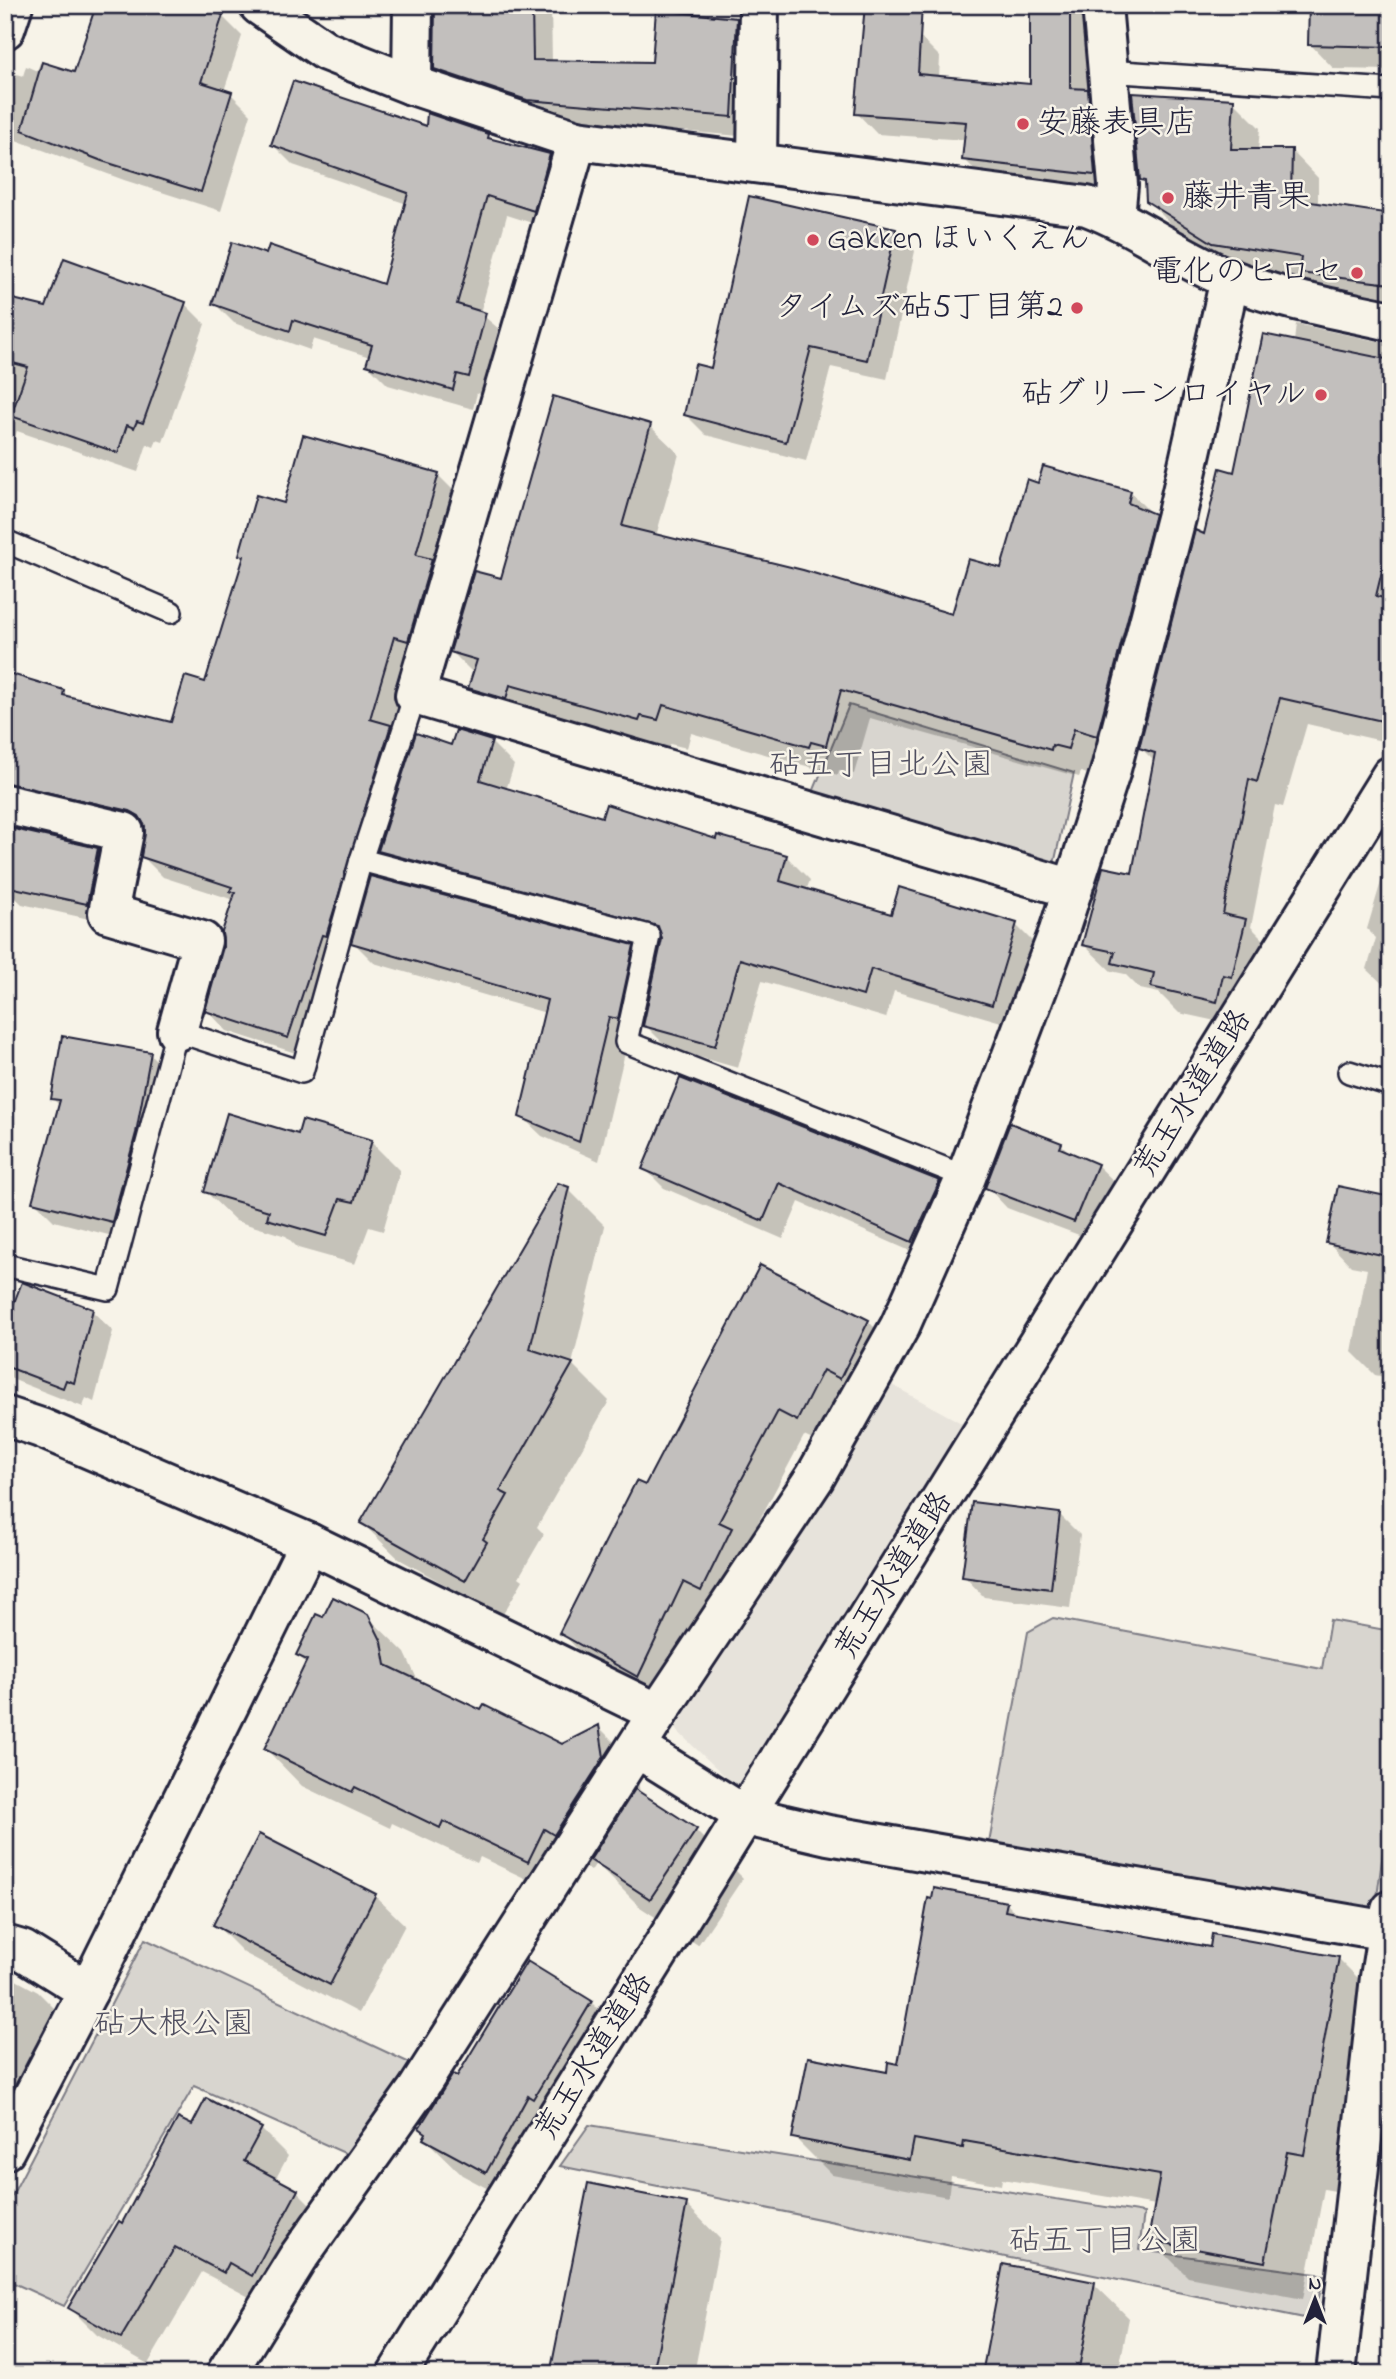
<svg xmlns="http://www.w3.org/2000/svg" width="1396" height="2379" font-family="'Indie Flower','Klee One',sans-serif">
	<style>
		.built { fill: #e7e3db }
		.green { fill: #d8d5cf; stroke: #7d7c85; stroke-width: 2 }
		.shadow { fill: #0003 }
		.building { fill: #c2bfbd; stroke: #22223b; stroke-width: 2 }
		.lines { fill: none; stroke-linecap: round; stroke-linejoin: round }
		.lane-casing { stroke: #22223b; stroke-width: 26 }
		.street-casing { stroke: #22223b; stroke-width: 44 }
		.secondary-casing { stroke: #22223b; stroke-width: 44 }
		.lane { stroke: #f7f3e8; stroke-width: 21 }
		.street { stroke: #f7f3e8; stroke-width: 38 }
		.secondary { stroke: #f7f3e8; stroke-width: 38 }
		.poi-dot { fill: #d1495b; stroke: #f7f3e8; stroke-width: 2.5 }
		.labels { text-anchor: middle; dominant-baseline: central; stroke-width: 5; stroke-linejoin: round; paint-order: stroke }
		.poi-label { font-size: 32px; fill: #22223b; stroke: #f7f3e8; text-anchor: start }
		.park-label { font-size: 32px; fill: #504f60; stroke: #f7f3e8 }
		.street-label { font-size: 32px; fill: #22223b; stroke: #f7f3e8 }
	</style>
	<rect width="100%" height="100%" fill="#f7f3e8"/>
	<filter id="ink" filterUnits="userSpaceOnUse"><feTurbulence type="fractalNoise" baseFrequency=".0143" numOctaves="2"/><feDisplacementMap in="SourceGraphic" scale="14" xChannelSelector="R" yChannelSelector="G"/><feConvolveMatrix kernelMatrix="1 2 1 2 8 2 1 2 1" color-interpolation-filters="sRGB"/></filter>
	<g filter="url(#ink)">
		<path class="built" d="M 883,1380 L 965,1425 L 744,1794 L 675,1729 Z"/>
		<g class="green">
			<path d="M 849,705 L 1074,773 L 1053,869 L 811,797 Z"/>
			<path d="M 1053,1618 L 1322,1669 L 1330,1620 L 1391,1631 L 1391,1794 L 1376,1904 L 1361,1913 L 989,1843 L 1028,1632 Z"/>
			<path d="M 145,1939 L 414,2065 L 349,2155 L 194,2086 L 64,2306 L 5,2279 L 5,2209 Z"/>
			<path d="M 589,2125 L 1144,2213 L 1139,2250 L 1324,2275 L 1314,2320 L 560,2166 Z"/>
		</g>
		<g class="shadow">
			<path d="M 437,5 L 551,5 L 552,62 L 653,64 L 736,19 L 757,40 L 752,137 L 549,120 L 457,89 L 436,69 Z"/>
			<path d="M 1032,5 L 1088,5 L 1089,93 L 1107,112 L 1115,195 L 985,180 L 964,159 L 966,140 L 877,134 L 857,113 L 919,36 L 940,57 L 939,78 L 1032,86 Z"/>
			<path d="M 1391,5 L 1391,70 L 1334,69 L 1310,44 Z"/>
			<path d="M 222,16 L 242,36 L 224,91 L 231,94 L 251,114 L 221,211 L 124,180 L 5,136 L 5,71 L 23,76 L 26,66 L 37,71 L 40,63 L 75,74 Z"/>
			<path d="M 1233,101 L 1260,128 L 1258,151 L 1292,151 L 1318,178 L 1318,204 L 1391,213 L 1391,318 L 1327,304 L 1302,279 L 1241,268 L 1174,227 L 1147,200 L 1147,185 L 1141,179 Z"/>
			<path d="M 428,128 L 488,135 L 494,141 L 549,156 L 569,176 L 554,230 L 507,215 L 480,313 L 505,334 L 489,396 L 477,393 L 473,409 L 388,385 L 368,365 L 370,357 L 313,339 L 310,350 L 234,323 L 214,303 L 267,256 L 384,286 L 407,204 L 293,165 L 273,145 Z"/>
			<path d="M 895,230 L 915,251 L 887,379 L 831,367 L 806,461 L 706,435 L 686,415 L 712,370 Z"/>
			<path d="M 5,299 L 48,309 L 185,304 L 205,324 L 163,442 L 157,440 L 154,447 L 147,444 L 138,472 L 17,431 L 5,465 Z"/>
			<path d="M 1296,324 L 1391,344 L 1391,743 L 1307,724 L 1283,807 L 1275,805 L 1251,927 L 1271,947 L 1243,1027 L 1179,1013 L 1159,993 L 1140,989 L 1125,974 L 1111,971 L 1084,945 L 1133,875 L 1155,762 L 1141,748 L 1205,536 L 1294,342 Z"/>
			<path d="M 650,426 L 679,454 L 656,536 L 953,616 L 1002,571 L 1039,485 L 1130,492 L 1182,544 L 1097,777 L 1081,772 L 1079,777 L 870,718 L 854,774 L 839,770 L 838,775 L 691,733 L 687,748 L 670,744 L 668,749 L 539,713 L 499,716 L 470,687 L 474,674 L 452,652 L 502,580 Z"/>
			<path d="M 438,475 L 458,495 L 392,729 L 413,749 L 491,742 L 514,765 L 506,790 L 603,819 L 717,841 L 718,837 L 787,857 L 810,880 L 806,891 L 892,916 L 1016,925 L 1039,948 L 1015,1026 L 894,991 L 886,1018 L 762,981 L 738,1068 L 668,1048 L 645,1025 L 663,943 L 403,873 L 379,849 L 370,878 L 633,947 L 653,967 L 629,1036 L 599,1161 L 542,1136 L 521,1116 L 546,1013 L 374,963 L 351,940 L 346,955 L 342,954 L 308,1057 L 227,1031 L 207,1010 L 234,900 L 163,877 L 143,857 L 146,829 L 45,805 L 25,785 L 63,692 L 70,698 L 172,724 L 207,684 L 245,558 L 241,554 L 285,505 Z"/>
			<path d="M 98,850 L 118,870 L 107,923 L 22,904 L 5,888 L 5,869 Z"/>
			<path d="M 1386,865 L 1391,867 L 1391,992 L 1367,969 L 1376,938 L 1367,929 Z"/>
			<path d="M 150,1054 L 170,1074 L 156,1154 L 132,1241 L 54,1221 L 34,1201 L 60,1106 L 52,1098 Z"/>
			<path d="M 299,1136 L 371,1142 L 400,1171 L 383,1231 L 369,1227 L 355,1264 L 298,1248 L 286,1236 L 236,1221 L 206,1192 Z"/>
			<path d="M 1061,1144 L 1071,1154 L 1097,1165 L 1118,1185 L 1095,1241 L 1007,1208 L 987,1187 Z"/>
			<path d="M 1391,1158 L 1391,1378 L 1375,1375 L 1352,1352 L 1367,1269 L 1351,1266 L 1328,1242 L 1381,1197 Z"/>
			<path d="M 644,1168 L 939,1182 L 959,1202 L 933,1261 L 799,1202 L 783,1239 L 664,1188 Z"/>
			<path d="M 568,1189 L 605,1226 L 572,1364 L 609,1401 L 537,1527 L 544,1534 L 519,1577 L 523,1580 L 502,1616 L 399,1559 L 362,1523 Z"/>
			<path d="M 92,1311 L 113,1331 L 94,1402 L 86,1398 L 83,1407 L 14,1380 L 5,1372 L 5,1330 Z"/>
			<path d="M 868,1321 L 894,1347 L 823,1445 L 804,1436 L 746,1545 L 756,1555 L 664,1701 L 587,1659 L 562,1633 L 645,1487 Z"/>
			<path d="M 1060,1515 L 1080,1535 L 1070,1608 L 984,1597 L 964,1576 Z"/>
			<path d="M 367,1616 L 405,1653 L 418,1681 L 482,1713 L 562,1745 L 599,1727 L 636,1764 L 640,1794 L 695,1830 L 743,1878 L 698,1945 L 640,1907 L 596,1863 L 591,1871 L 581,1864 L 565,1897 L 480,1857 L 477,1863 L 392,1823 L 390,1828 L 302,1786 L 266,1749 L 307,1664 L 298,1655 L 324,1619 Z"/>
			<path d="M 260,1836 L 375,1896 L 405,1925 L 359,2013 L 244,1953 L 215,1924 Z"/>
			<path d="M 1006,1903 L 1017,1914 L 1211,1949 L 1338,1958 L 1376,1996 L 1341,2192 L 1324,2189 L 1303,2299 L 1188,2277 L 1150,2239 L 1156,2205 L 1002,2179 L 1001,2185 L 951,2176 L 948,2197 L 832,2175 L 794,2137 L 899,2066 Z"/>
			<path d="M 5,1974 L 38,1992 L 58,2012 L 5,2136 Z"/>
			<path d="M 591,2002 L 628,2039 L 570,2135 L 565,2132 L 524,2208 L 462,2175 L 425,2139 L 458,2078 Z"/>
			<path d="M 192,2127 L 261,2129 L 288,2156 L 275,2180 L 297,2191 L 324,2218 L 251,2298 L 202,2272 L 148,2364 L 97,2335 L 70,2308 L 122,2225 Z"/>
			<path d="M 686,2204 L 720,2239 L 694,2374 L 552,2374 Z"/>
			<path d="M 1094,2284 L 1129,2318 L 1118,2374 L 984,2374 Z"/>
			<path d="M 779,2365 L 825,2374 L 777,2374 Z"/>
		</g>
		<g class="building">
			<path d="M 96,5 L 193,5 L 223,15 L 201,82 L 232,92 L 201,192 L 102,161 L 22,130 L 42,62 L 74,72 Z"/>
			<path d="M 435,5 L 532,6 L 533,60 L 652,62 L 656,10 L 737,18 L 732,117 L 527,100 L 434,69 Z"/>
			<path d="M 865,5 L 922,5 L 918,74 L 1030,84 L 1030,11 L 1070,11 L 1070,88 L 1088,89 L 1095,175 L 962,160 L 966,122 L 855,114 Z"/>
			<path d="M 1309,5 L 1391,5 L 1391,47 L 1308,45 Z"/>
			<path d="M 293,81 L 426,126 L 427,113 L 489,134 L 488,138 L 550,154 L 534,211 L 487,196 L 457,304 L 486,313 L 469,377 L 457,374 L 453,390 L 366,365 L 372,345 L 293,320 L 290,331 L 212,304 L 232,242 L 266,254 L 269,245 L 383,284 L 408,193 L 271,145 Z"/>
			<path d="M 1132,93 L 1234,99 L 1231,149 L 1292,149 L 1291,199 L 1391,214 L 1391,284 L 1299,273 L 1301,257 L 1213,243 L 1146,201 L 1145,181 L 1140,180 Z"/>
			<path d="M 749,196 L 896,229 L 867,360 L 811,348 L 786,442 L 684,415 L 695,364 L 711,368 Z"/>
			<path d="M 64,258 L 186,302 L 143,423 L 137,421 L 134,428 L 127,425 L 118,453 L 11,416 L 28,367 L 5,361 L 5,297 L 46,307 Z"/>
			<path d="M 1263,334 L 1391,360 L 1391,534 L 1376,596 L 1391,600 L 1391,723 L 1280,698 L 1257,782 L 1249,779 L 1223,914 L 1246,919 L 1232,977 L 1223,975 L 1217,1002 L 1151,987 L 1154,973 L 1112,963 L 1115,952 L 1082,945 L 1103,867 L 1132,873 L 1155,753 L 1139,748 L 1195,530 L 1204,534 L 1220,468 L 1234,472 Z"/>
			<path d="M 553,396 L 651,424 L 622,526 L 803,570 L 952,614 L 968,559 L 1001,568 L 1027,479 L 1038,483 L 1043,466 L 1131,491 L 1128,503 L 1155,514 L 1097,736 L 1074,729 L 1068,749 L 1052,745 L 1051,750 L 841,690 L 826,746 L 811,742 L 809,747 L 663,705 L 658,720 L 641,716 L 639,721 L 510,685 L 506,699 L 468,688 L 477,660 L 450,652 L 474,571 L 501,578 Z"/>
			<path d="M 303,435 L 439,473 L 416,555 L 432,559 L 408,641 L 394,637 L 370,719 L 391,725 L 326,936 L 322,935 L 288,1038 L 205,1011 L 223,947 L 222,932 L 235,893 L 230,891 L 232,887 L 141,857 L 145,826 L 139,816 L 130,811 L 5,783 L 5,672 L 64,690 L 63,695 L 171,722 L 185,676 L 205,682 L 244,556 L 239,555 L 256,495 L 284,503 Z"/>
			<path d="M 456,730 L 492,741 L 480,780 L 602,817 L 606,804 L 716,839 L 717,835 L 787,855 L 780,881 L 891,914 L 899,887 L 1017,923 L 992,1005 L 871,969 L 863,996 L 740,959 L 715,1046 L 643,1026 L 662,939 L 658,926 L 378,851 L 416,733 L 451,745 Z"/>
			<path d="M 5,827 L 98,848 L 87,904 L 5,886 Z"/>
			<path d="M 370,876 L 634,945 L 618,1019 L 609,1017 L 579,1142 L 519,1117 L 547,1000 L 351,943 Z"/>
			<path d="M 62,1036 L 151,1052 L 136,1133 L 112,1222 L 32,1202 L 60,1100 L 51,1099 Z"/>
			<path d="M 680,1078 L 940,1181 L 912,1242 L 779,1183 L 763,1221 L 642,1169 Z"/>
			<path d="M 227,1113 L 298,1134 L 302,1120 L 372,1140 L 354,1202 L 340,1199 L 326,1236 L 267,1219 L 269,1211 L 204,1192 Z"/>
			<path d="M 1010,1123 L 1062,1143 L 1060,1148 L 1098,1164 L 1074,1222 L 985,1188 Z"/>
			<path d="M 558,1183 L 569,1187 L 530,1349 L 573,1363 L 500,1491 L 508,1495 L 483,1539 L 487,1542 L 465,1581 L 360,1523 Z"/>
			<path d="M 1338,1186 L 1391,1197 L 1391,1257 L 1326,1243 Z"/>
			<path d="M 760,1265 L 869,1320 L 840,1379 L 823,1370 L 797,1421 L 778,1411 L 719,1522 L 732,1528 L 701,1591 L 683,1582 L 638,1677 L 559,1633 L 636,1481 L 645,1485 Z"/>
			<path d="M 22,1282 L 93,1309 L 74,1383 L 66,1380 L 63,1388 L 5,1366 L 5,1326 Z"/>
			<path d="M 972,1502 L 1060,1513 L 1051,1589 L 962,1577 Z"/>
			<path d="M 333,1597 L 368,1614 L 382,1642 L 386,1665 L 481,1710 L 484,1705 L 562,1744 L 599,1725 L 604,1757 L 554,1835 L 544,1829 L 528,1862 L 443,1821 L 440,1828 L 355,1787 L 352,1792 L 264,1749 L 307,1660 L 296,1655 L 316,1614 L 323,1617 Z"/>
			<path d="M 635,1789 L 697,1829 L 650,1899 L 590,1860 Z"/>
			<path d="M 259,1834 L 376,1894 L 330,1985 L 213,1925 Z"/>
			<path d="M 934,1888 L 1007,1902 L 1005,1911 L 1210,1947 L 1212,1934 L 1339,1957 L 1304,2155 L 1287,2152 L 1265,2262 L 1148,2240 L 1160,2175 L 964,2141 L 963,2148 L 914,2139 L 910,2160 L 792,2138 L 808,2057 L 887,2072 L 888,2062 L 898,2064 L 928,1898 L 932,1899 Z"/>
			<path d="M 527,1961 L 592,2001 L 533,2099 L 528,2096 L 486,2173 L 423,2139 L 426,2133 L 419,2128 L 453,2074 L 457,2076 Z"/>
			<path d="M 206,2098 L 262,2128 L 244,2161 L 298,2190 L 252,2276 L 229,2263 L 224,2273 L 175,2247 L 121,2338 L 68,2308 L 119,2221 L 122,2223 L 178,2118 L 192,2125 Z"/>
			<path d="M 588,2183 L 687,2203 L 653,2374 L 550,2374 Z"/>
			<path d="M 1003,2264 L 1095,2282 L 1078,2374 L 982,2374 Z"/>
		</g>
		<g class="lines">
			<defs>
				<g id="lane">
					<path d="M 1106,71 L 1391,90"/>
					<path d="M 5,541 L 171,612"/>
					<path d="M 361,860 L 649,936 L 626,1042 L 966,1177"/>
					<path d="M 1349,1072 L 1391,1085"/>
					<path d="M 5,1265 L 108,1289 L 177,1031 L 302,1072 L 361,860 L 415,695"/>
				</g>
				<g id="street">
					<path d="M 259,5 L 326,51 L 412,85 L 577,140 L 1087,206 C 1137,225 1180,259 1230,279 C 1282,300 1337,309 1391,321"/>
					<path d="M 1102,5 L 1118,185 L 1115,217"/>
					<path d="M 5,29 L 13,5"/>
					<path d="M 412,85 L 413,5"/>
					<path d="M 577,140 L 415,695 L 1073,889"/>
					<path d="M 757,163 L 759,5"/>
					<path d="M 5,804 L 124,832 L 108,913 L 202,941 L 177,1031"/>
					<path d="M 5,1416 L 41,1428 L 309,1543 L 658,1713"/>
					<path d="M 637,1748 L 746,1816 L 828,1835 L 1388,1931"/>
					<path d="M 5,1945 L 22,1950 L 88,1991"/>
					<path d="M 5,2150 L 88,1991 L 309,1543"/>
					<path d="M 226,2374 L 297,2259 L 417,2090 L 658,1713 L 815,1477 L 900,1326 L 966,1177 L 1058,934 L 1110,773 L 1177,514 L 1230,279"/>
					<path d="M 1336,2374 L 1380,1977 L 1391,1910"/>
				</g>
				<path id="secondary" d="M 397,2374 L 1391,776"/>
			</defs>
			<use href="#lane" class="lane-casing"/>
			<use href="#street" class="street-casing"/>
			<use href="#secondary" class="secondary-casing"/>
			<use href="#lane" class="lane"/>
			<use href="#street" class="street"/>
			<use href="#secondary" class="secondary"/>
		</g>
	</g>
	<g class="poi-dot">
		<circle cx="1023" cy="124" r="7"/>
		<circle cx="1168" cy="198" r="7"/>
		<circle cx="813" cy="240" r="7"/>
		<circle cx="1357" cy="273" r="7"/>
		<circle cx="1077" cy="308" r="7"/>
		<circle cx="1321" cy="395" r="7"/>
	</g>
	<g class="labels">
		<g class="poi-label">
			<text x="1037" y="124">安藤表具店</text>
			<text x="1182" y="198">藤井青果</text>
			<text x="827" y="240">Gakken ほいくえん</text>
			<text x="1343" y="273" text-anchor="end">電化のヒロセ</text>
			<text x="1063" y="308" text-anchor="end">タイムズ砧5丁目第2</text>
			<text x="1307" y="395" text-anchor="end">砧グリーンロイヤル</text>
		</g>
		<g class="park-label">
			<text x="881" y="766">砧五丁目北公園</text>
			<text x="174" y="2025">砧大根公園</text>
			<text x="1105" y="2242">砧五丁目公園</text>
		</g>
		<g class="street-label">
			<text transform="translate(1194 1094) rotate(-58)">荒玉水道道路</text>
			<text transform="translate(895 1576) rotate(-58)">荒玉水道道路</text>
			<text transform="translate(595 2057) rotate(-58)">荒玉水道道路</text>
		</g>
	</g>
	<rect width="1396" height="2379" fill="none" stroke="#f7f3e8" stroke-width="28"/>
	<rect x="14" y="14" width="1368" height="2351" fill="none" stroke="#22223b" stroke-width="2.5" filter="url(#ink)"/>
	<g transform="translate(1315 2299)" stroke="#f7f3e8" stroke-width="5" paint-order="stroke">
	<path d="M0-5L12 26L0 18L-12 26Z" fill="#22223b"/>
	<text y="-10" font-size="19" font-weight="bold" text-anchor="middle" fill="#22223b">N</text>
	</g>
</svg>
